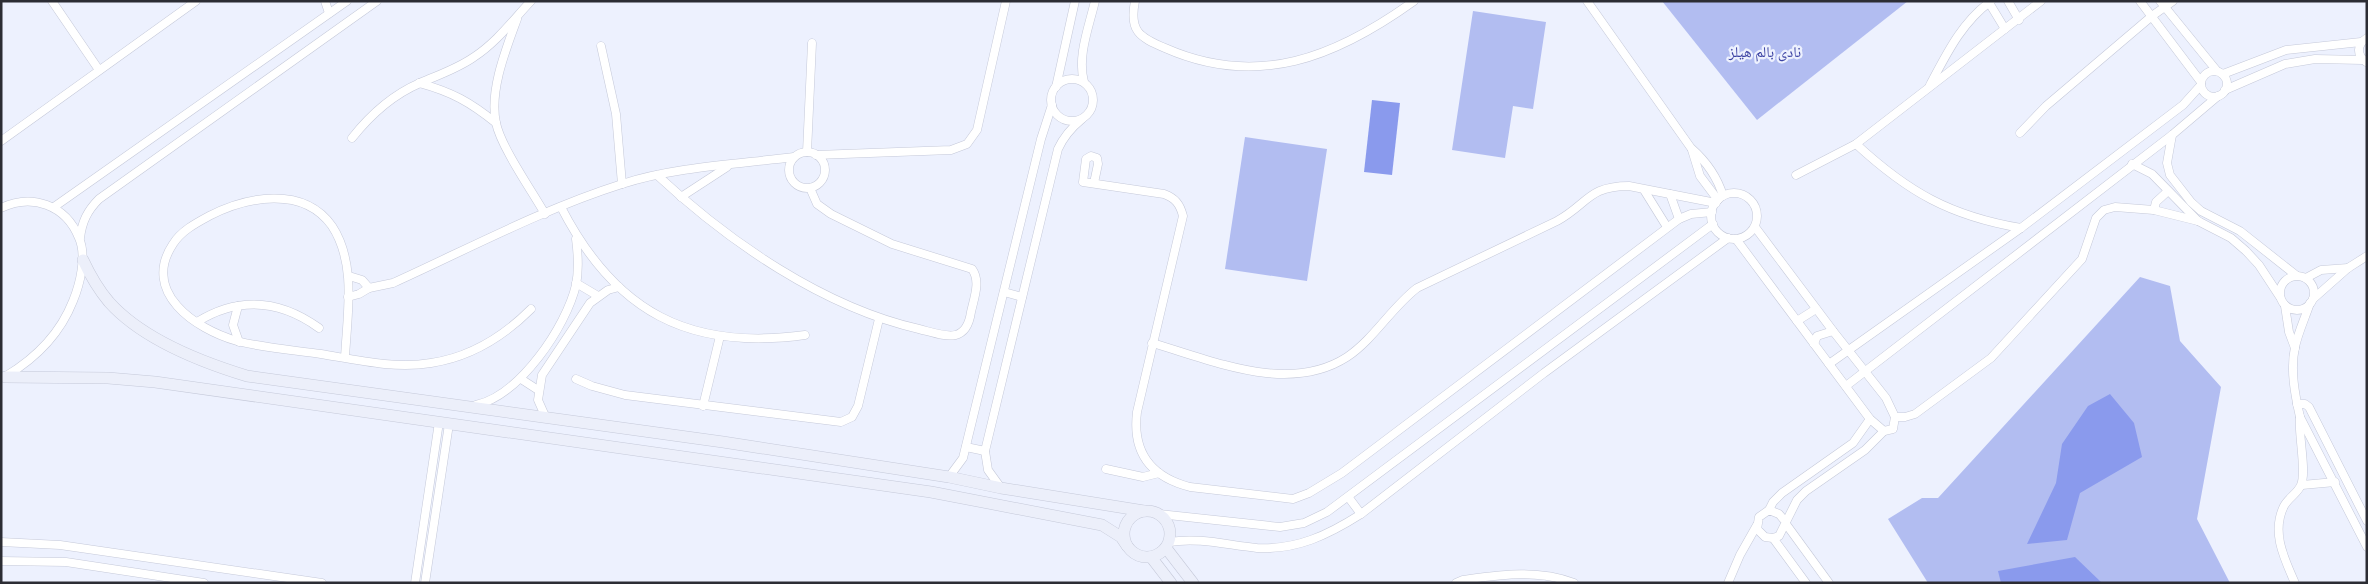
<svg xmlns="http://www.w3.org/2000/svg" width="2368" height="584" font-family="'IBM Plex Sans','Noto Naskh Arabic',sans-serif">
	<style>
		.green { fill: #b2bdf1 }
		.water { fill: #8a9aed }
		.lines { fill: none; stroke-linecap: round; stroke-linejoin: round }
		.street-casing { stroke: #c5c9d9; stroke-width: 9 }
		.secondary-casing { stroke: #c5c9d9; stroke-width: 12 }
		.street { stroke: #fff; stroke-width: 8 }
		.secondary { stroke: #eceffa; stroke-width: 11 }
		.labels { text-anchor: middle; dominant-baseline: central; stroke-width: 4.5; stroke-linejoin: round; paint-order: stroke }
		.park-label { font-size: 15px; fill: #3c43a3; stroke: #edf1fe }
	</style>
	<rect width="100%" height="100%" fill="#edf1fe"/>
	<g class="green">
		<path d="M 1662,1 L 1908,1 L 1757,120 Z"/>
		<path d="M 1473,11 L 1546,22 L 1533,109 L 1513,106 L 1505,158 L 1452,150 Z"/>
		<path d="M 1245,137 L 1327,149 L 1307,281 L 1225,269 Z"/>
		<path d="M 2140,277 L 2170,286 L 2180,341 L 2221,387 L 2197,519 L 2230,583 L 1928,583 L 1888,519 L 1922,498 L 1938,498 Z"/>
	</g>
	<g class="water">
		<path d="M 1372,100 L 1400,103 L 1392,175 L 1364,172 Z"/>
		<path d="M 2110,394 L 2134,423 L 2142,457 L 2080,493 L 2067,540 L 2027,544 L 2056,483 L 2062,444 L 2088,406 Z"/>
		<path d="M 2075,557 L 2102,583 L 2001,583 L 1998,571 Z"/>
	</g>
	<g class="lines">
		<defs>
			<g id="street">
				<path d="M 52,1 L 99,70"/>
				<path d="M 325,1 L 329,13"/>
				<path d="M 1135,1 C 1129,31 1139,37 1165,48 C 1258,89 1336,57 1414,1"/>
				<path d="M 1587,1 L 1691,148 C 1707,162 1717,176 1723,196"/>
				<path d="M 1988,1 L 2005,29"/>
				<path d="M 2008,1 L 2019,20"/>
				<path d="M 2140,1 L 2201,82"/>
				<path d="M 2160,1 L 2217,71"/>
				<path d="M 517,19 C 506,49 489,91 496,123 C 501,147 532,191 545,214"/>
				<path d="M 601,46 L 616,114 L 622,184"/>
				<path d="M 2366,62 C 2356,55 2357,44 2367,38"/>
				<circle cx="2214" cy="84" r="13"/>
				<path d="M 2223,74 L 2286,50 L 2361,42"/>
				<circle cx="1072" cy="100" r="21"/>
				<path d="M 1084,82 C 1077,56 1089,27 1095,1"/>
				<path d="M 419,83 C 452,92 470,102 496,123"/>
				<path d="M 1930,85 C 1947,53 1962,22 1991,1"/>
				<path d="M 1056,87 L 1075,1"/>
				<path d="M 2225,90 L 2285,64 L 2315,59 L 2363,60"/>
				<path d="M 2020,133 L 2046,106 L 2152,16 L 2173,1"/>
				<path d="M 2172,135 L 2167,163 L 2170,175 L 2191,202 L 2201,211 L 2240,231 L 2297,276"/>
				<path d="M 352,138 C 371,114 392,95 420,83 C 438,75 457,69 474,57 C 497,42 513,20 531,1"/>
				<path d="M 1,141 L 196,1"/>
				<path d="M 1856,144 C 1908,192 1950,216 2021,228"/>
				<path d="M 1692,150 L 1700,176 L 1718,200"/>
				<path d="M 807,152 L 812,43"/>
				<circle cx="807" cy="170" r="18"/>
				<path d="M 816,155 L 951,150 L 967,144 L 977,130 L 1006,1"/>
				<path d="M 2132,164 L 2152,174 L 2198,221 L 2231,238 L 2246,251 L 2259,265 L 2280,297"/>
				<path d="M 657,175 C 729,242 823,307 919,329 C 943,335 966,346 971,312 C 974,298 981,281 972,269 L 892,244 L 831,214 L 817,204 L 810,188"/>
				<path d="M 1796,175 L 1856,144 L 2041,1"/>
				<path d="M 1094,183 L 1098,164 L 1097,158 L 1091,156 L 1086,159 L 1083,182 L 1164,194 C 1175,198 1180,204 1183,216 L 1137,412 C 1132,453 1151,477 1190,487 L 1293,499 L 1309,493 L 1342,473 L 1679,219 L 1691,214 L 1712,212"/>
				<path d="M 1644,190 L 1667,227"/>
				<circle cx="1734" cy="216" r="23"/>
				<path d="M 1670,194 L 1679,219"/>
				<path d="M 681,197 L 727,167"/>
				<path d="M 54,207 L 347,1"/>
				<path d="M 561,207 C 615,312 689,351 805,335"/>
				<path d="M 1,208 C 32,193 66,205 79,238 C 87,256 80,284 73,301 C 60,334 36,358 6,376"/>
				<path d="M 2154,210 L 2156,202 L 2168,191"/>
				<path d="M 80,238 C 82,222 87,211 99,199 L 377,1"/>
				<path d="M 1736,239 L 1870,419 L 1884,431 L 1893,429 L 1895,417 L 1886,398 L 1833,331 L 1755,227"/>
				<path d="M 349,276 L 362,280 L 369,288"/>
				<circle cx="2297" cy="293" r="17"/>
				<path d="M 2306,278 L 2321,270 L 2348,268"/>
				<path d="M 576,283 L 598,296"/>
				<path d="M 1004,292 L 1022,297"/>
				<path d="M 348,297 L 359,294 L 369,288 L 393,283 C 468,249 543,209 622,184 C 674,167 739,164 794,157"/>
				<path d="M 2313,299 L 2348,268 L 2367,256"/>
				<path d="M 2310,303 C 2305,318 2298,333 2295,347 C 2290,370 2295,395 2300,417 L 2367,547"/>
				<path d="M 238,306 L 233,325 L 239,342"/>
				<path d="M 2285,306 L 2289,332 L 2295,348"/>
				<path d="M 1797,321 L 1816,309"/>
				<path d="M 197,322 C 239,296 280,300 319,328"/>
				<path d="M 1152,343 C 1212,360 1288,395 1347,357 C 1374,339 1391,308 1417,288 L 1557,221 C 1588,204 1588,186 1629,186 L 1716,203"/>
				<path d="M 1814,344 L 1817,336 L 1833,331"/>
				<path d="M 345,358 C 347,315 357,264 332,226 C 303,185 246,197 209,216 C 196,223 181,231 173,244 C 141,292 195,329 237,341 C 264,348 293,350 321,354 C 357,360 395,369 431,363 C 471,357 503,337 531,309"/>
				<path d="M 1829,364 L 2021,228 L 2183,105 L 2201,85"/>
				<path d="M 521,379 L 538,390"/>
				<path d="M 576,379 L 592,386 L 625,395 L 841,422 L 852,417 L 858,406 L 879,319"/>
				<path d="M 1846,386 L 2172,135 L 2218,96"/>
				<path d="M 2297,404 L 2305,404 L 2309,407 L 2367,521"/>
				<path d="M 476,405 C 520,395 566,327 576,285 C 579,270 578,254 576,239"/>
				<path d="M 703,406 L 720,336"/>
				<path d="M 1895,417 L 1905,417 L 1915,414 L 1991,358 L 2082,259 L 2096,218 L 2104,210 L 2115,207 L 2154,210 L 2198,221"/>
				<path d="M 546,418 L 538,400 L 542,375 L 590,303 L 608,290 L 619,287"/>
				<path d="M 966,447 L 985,451"/>
				<path d="M 1106,469 L 1143,477 L 1159,473"/>
				<path d="M 949,477 L 963,458 L 1041,139 L 1052,105"/>
				<path d="M 2302,485 L 2335,482"/>
				<path d="M 1001,488 L 988,470 L 985,451 L 1058,149 C 1064,136 1071,128 1082,119"/>
				<path d="M 1349,498 L 1361,514"/>
				<path d="M 1769,510 L 1773,502 L 1782,493 L 1853,443 L 1870,419"/>
				<path d="M 1159,514 L 1280,527 L 1304,523 L 1327,512 L 1713,224"/>
				<path d="M 1785,521 L 1779,514 L 1769,510 L 1759,517 L 1757,529 L 1765,537 L 1773,538 L 1779,536 L 1797,500 L 1806,491 L 1865,450 L 1884,431"/>
				<path d="M 1786,524 L 1829,583"/>
				<path d="M 1773,538 L 1806,583"/>
				<path d="M 1,542 L 60,545 L 322,583"/>
				<path d="M 1169,542 C 1199,537 1227,545 1257,548 C 1297,550 1328,535 1361,514 L 1544,373 L 1728,238"/>
				<path d="M 1,561 L 66,562 L 204,583"/>
				<path d="M 415,583 L 439,422"/>
				<path d="M 425,583 L 449,424"/>
				<path d="M 1456,583 L 1463,580 C 1500,575 1537,569 1574,583"/>
				<path d="M 1728,583 L 1740,555 L 1757,525"/>
				<path d="M 2295,583 C 2284,558 2271,532 2284,506 C 2288,498 2298,493 2301,485 C 2307,472 2298,434 2300,417"/>
			</g>
			<g id="secondary">
				<path d="M 83,260 C 90,275 98,289 109,302 C 142,339 201,362 247,376 L 723,442 L 949,477 L 1001,488 L 1144,511"/>
				<path d="M 5,377 L 108,378 L 155,382 L 931,492 L 1102,525 L 1121,537 L 1127,546"/>
				<circle cx="1147" cy="534" r="23"/>
				<path d="M 1166,548 L 1193,583"/>
				<path d="M 1151,557 L 1171,583"/>
			</g>
		</defs>
		<use href="#street" class="street-casing"/>
		<use href="#secondary" class="secondary-casing"/>
		<use href="#street" class="street"/>
		<use href="#secondary" class="secondary"/>
	</g>
	<g class="labels">
		<g class="park-label">
			<text x="1765" y="51">نادى بالم هيلز</text>
		</g>
	</g>
	<rect width="2368" height="584" fill="none" stroke="#2c2d34" stroke-width="5"/>
</svg>
